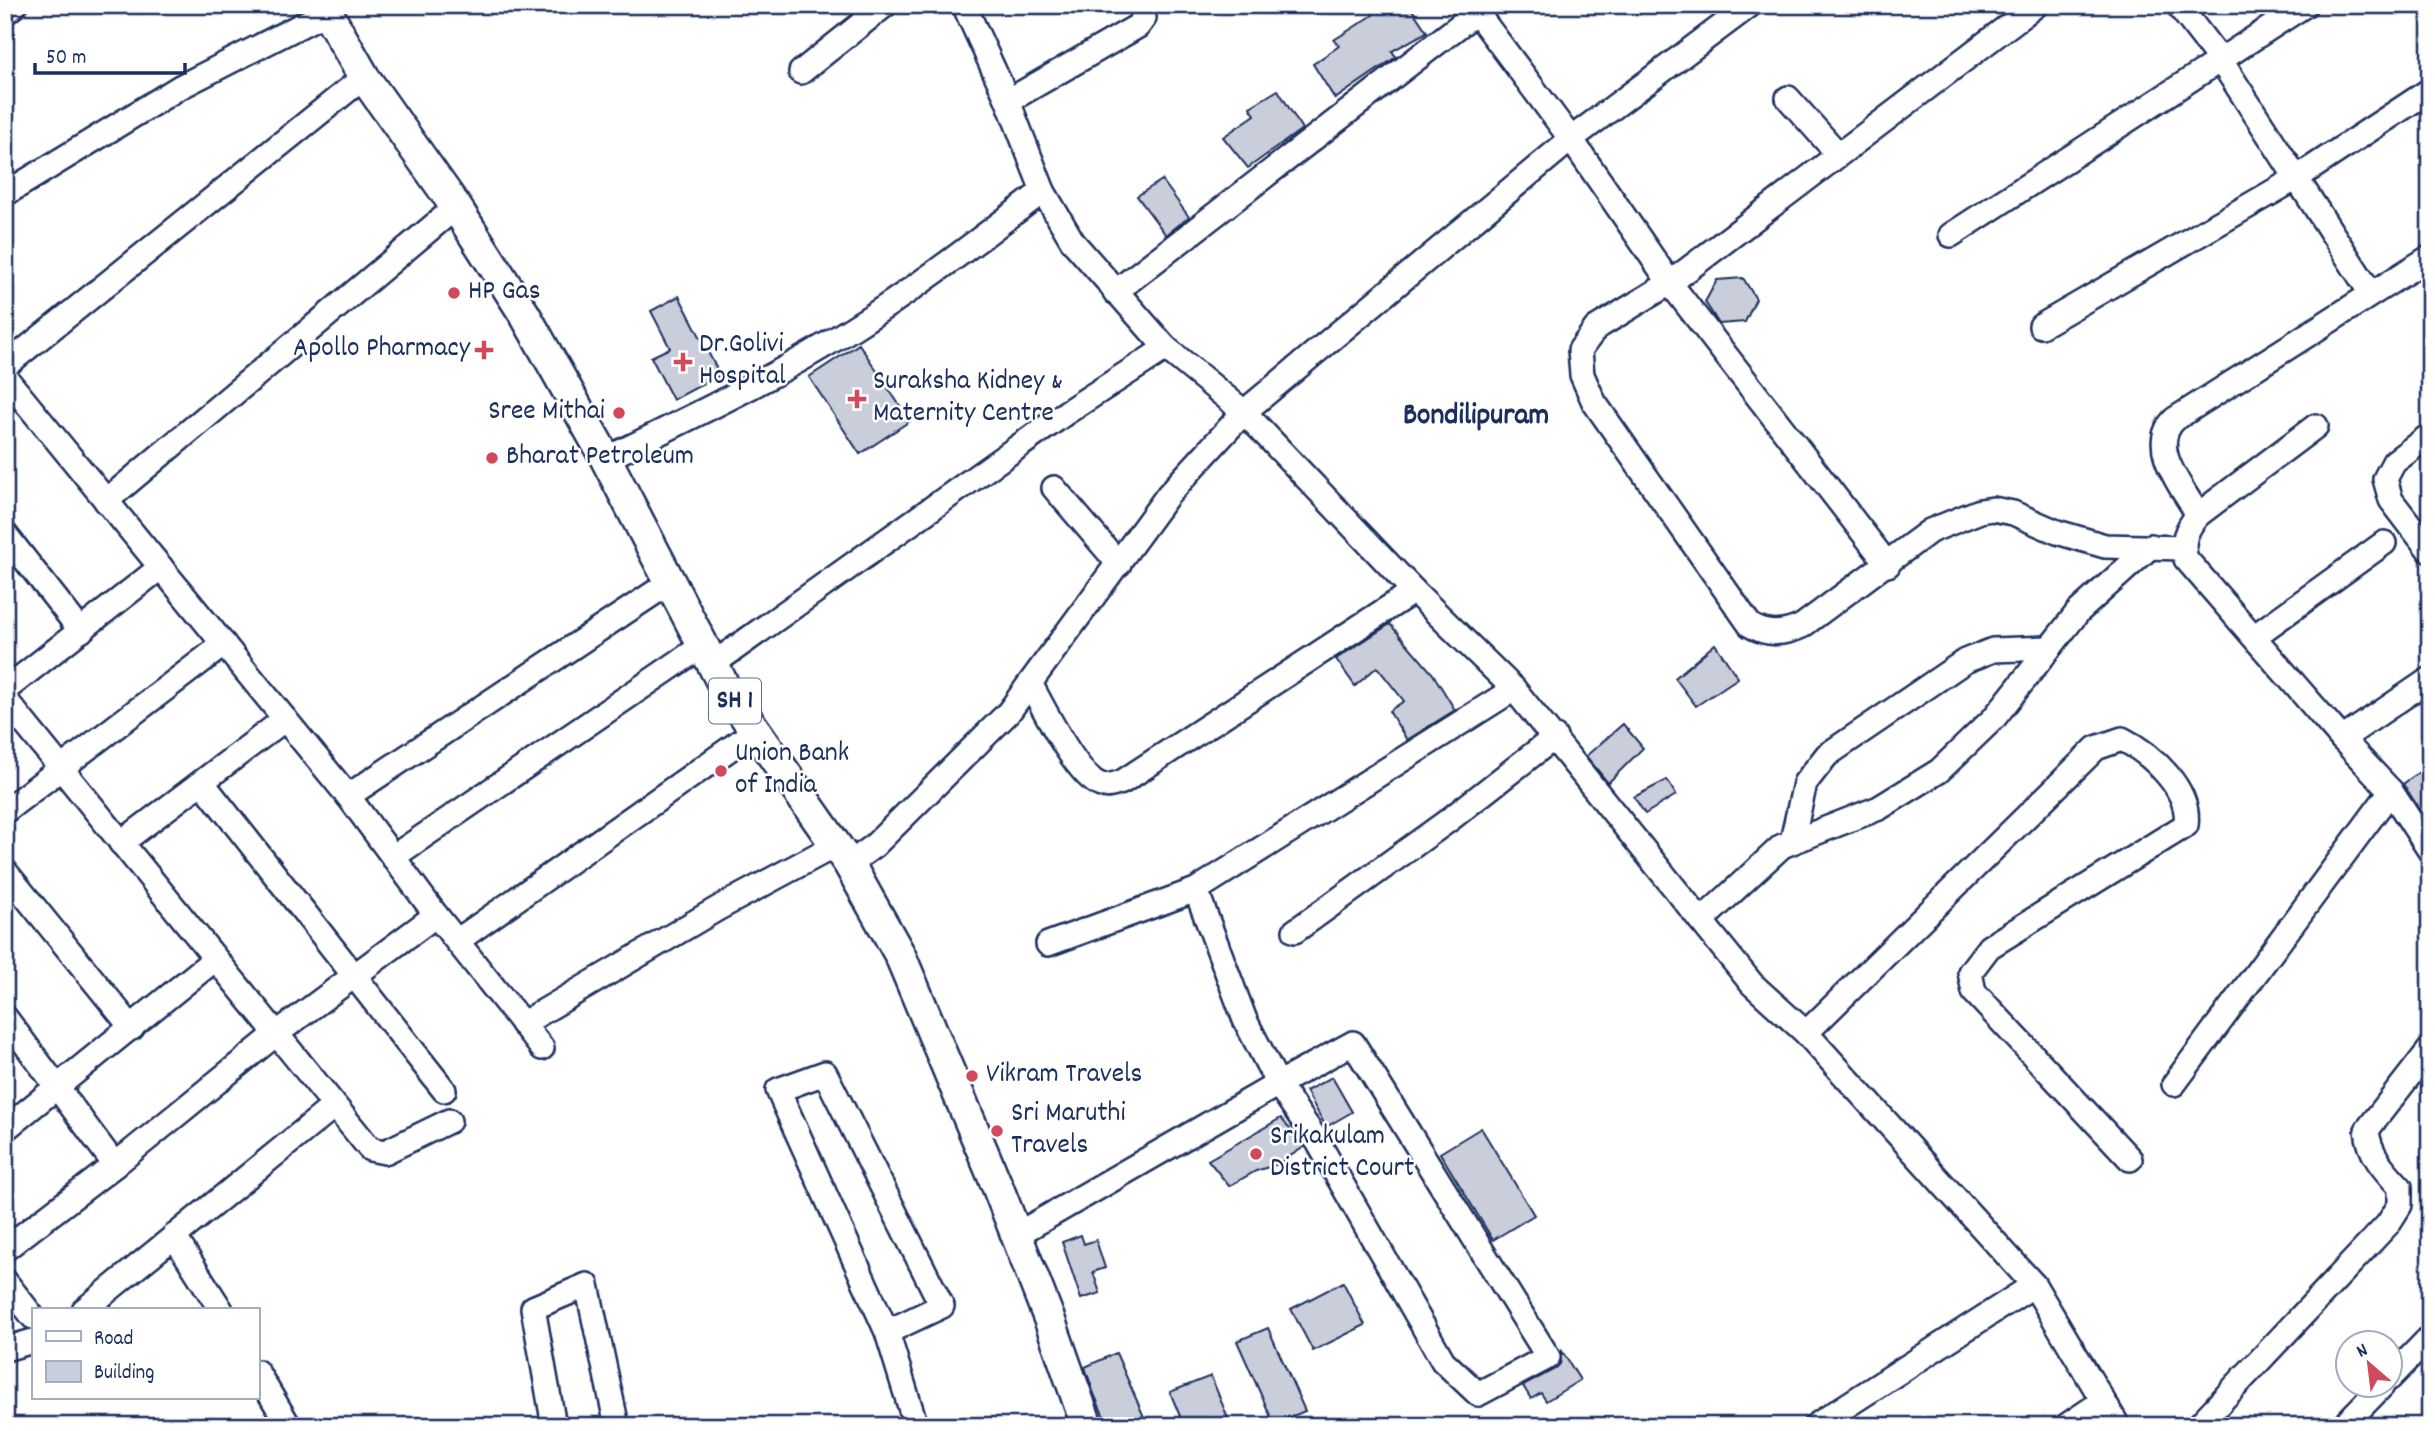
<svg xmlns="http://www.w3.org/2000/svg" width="2435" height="1431" font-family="Dekko,sans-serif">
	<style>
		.building { fill: #caceda; stroke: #1b2f5e; stroke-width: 2 }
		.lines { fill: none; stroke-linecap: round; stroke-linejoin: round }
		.minor-casing { stroke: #1b2f5e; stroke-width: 28 }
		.major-casing { stroke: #1b2f5e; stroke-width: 35 }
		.minor { stroke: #fff; stroke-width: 23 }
		.major { stroke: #fff; stroke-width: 30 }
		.poi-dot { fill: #d1495b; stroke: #fff; stroke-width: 2.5 }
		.labels { text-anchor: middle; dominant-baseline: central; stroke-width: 5; stroke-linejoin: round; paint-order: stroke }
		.shield { fill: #fff; stroke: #5f6d8e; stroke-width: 2 }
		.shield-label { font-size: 26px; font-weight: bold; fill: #1b2f5e }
		.poi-label { font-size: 28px; fill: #1b2f5e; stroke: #fff; text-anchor: start }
		.neighbourhood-label { font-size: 30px; font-weight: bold; fill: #1b2f5e; stroke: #fff }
	</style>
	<rect width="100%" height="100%" fill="#fff"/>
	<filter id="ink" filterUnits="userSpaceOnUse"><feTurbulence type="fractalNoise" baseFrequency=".0143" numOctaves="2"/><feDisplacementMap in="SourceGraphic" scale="14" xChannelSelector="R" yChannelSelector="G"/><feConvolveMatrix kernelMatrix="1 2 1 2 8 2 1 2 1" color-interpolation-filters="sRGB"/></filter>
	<g filter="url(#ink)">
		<g class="building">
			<path d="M 1367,5 L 1409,5 L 1427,32 L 1392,51 L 1396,57 L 1335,99 L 1313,64 L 1339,46 L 1334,40 L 1373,15 Z"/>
			<path d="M 1278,90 L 1302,129 L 1248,168 L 1223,137 L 1255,115 L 1250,107 Z"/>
			<path d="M 1162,180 L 1189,217 L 1166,235 L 1137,196 Z"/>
			<path d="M 1743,278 L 1756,299 L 1745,322 L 1719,324 L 1705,302 L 1717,280 Z"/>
			<path d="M 679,296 L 720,375 L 673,400 L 651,357 L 670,348 L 651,311 Z"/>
			<path d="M 859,344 L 910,421 L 860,454 L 809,377 Z"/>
			<path d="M 1390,624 L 1433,674 L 1455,710 L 1407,740 L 1389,711 L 1404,701 L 1377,667 L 1355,686 L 1336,659 Z"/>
			<path d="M 1715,644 L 1738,678 L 1696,706 L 1675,678 Z"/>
			<path d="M 1623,724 L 1643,748 L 1608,783 L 1586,756 Z"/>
			<path d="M 2430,764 L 2430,825 L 2403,784 Z"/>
			<path d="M 1667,780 L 1676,795 L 1645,814 L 1634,797 Z"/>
			<path d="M 1332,1077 L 1352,1112 L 1326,1127 L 1306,1091 Z"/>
			<path d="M 1281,1118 L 1304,1147 L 1278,1164 L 1256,1171 L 1229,1186 L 1208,1160 Z"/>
			<path d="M 1481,1128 L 1534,1215 L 1493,1240 L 1440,1153 Z"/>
			<path d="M 1081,1235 L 1084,1244 L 1096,1240 L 1105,1268 L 1093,1272 L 1100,1293 L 1081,1299 L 1062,1242 Z"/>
			<path d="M 1343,1282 L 1365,1325 L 1313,1351 L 1291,1309 Z"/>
			<path d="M 1268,1328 L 1305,1411 L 1274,1424 L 1237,1341 Z"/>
			<path d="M 1562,1351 L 1580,1380 L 1546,1401 L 1541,1393 L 1531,1399 L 1523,1386 L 1555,1369 L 1560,1364 Z"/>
			<path d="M 1116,1353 L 1148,1426 L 1108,1426 L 1094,1394 L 1085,1367 Z"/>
			<path d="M 1211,1376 L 1231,1426 L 1184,1426 L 1170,1392 Z"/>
		</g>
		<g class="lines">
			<defs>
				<g id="minor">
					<path d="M 964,5 L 1008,101 L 1043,191 L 1073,242 L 1166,348 L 1244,412 L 1414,591 L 1514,689 L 1752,984 L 1806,1033 L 2034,1285 L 2118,1426"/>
					<path d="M 2036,5 L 1670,283 L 1596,328 L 1580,350 L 1582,375 L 1594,402 L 1750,625 C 1768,636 1784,634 1802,626 L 1930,531 L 1980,511 L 1993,509 L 2013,513 L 2057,532 L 2105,546 L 2183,548"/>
					<path d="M 2178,5 L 2221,61 L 2370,292"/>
					<path d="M 5,13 L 15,5"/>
					<path d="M 1477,13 L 1571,139 L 1670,283 L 1888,565"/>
					<path d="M 801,72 L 885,5"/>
					<path d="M 1788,98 L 1838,154"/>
					<path d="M 1008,101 L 1138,26 L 1144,18 L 1142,5"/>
					<path d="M 5,194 L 180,87 L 327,12"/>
					<path d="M 1951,235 L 2305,5"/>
					<path d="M 1115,292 L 1486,5"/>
					<path d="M 2041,326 L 2295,179 L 2430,90"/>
					<path d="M 5,366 L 364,77"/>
					<path d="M 5,377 L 348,796 L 436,915 L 542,1048"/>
					<path d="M 2316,426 L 2198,515 C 2183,488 2146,446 2175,419 L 2430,257"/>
					<path d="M 2430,435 L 2394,462 L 2385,479 L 2391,500 L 2430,551"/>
					<path d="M 606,459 C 691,417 777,377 856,326 C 921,285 982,237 1043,191"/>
					<path d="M 1054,488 L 1119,564"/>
					<path d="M 106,501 L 456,207"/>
					<path d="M 2198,515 C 2186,529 2181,542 2186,559 L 2342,739"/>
					<path d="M 5,534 L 81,631"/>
					<path d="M 2255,636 L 2384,543"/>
					<path d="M 713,664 L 1067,412 L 1166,348"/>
					<path d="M 2430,679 L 2342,739 L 2391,791 L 2430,851"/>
					<path d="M 1031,685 C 1043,707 1077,777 1101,785 C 1108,787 1115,784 1122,782 L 1414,591"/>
					<path d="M 5,690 L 161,567"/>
					<path d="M 5,699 L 370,1149 L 385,1152 L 449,1121"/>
					<path d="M 202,782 L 444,1090"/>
					<path d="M 348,796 L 669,583"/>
					<path d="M 5,811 L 224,644"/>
					<path d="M 1792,841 L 1805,783 L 1827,755 L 1965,661 L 1993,650 L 2048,648"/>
					<path d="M 121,843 L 285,719"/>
					<path d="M 393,857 L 702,646"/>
					<path d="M 849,864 L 874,846 L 1008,713 L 1168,495 L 1244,412 L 1571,139 L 1750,5"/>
					<path d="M 5,871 L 132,1028"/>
					<path d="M 1701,921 L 1782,846 L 1879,808 L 1939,771 L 1994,718 L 2078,612 L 2151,546"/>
					<path d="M 1295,931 L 1449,820 L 1555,737"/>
					<path d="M 457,941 L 755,731"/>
					<path d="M 1048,944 L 1196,890"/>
					<path d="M 5,1017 L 115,1165"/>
					<path d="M 522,1024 L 717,909 L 836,845"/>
					<path d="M 1806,1033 L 2096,748 L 2122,739 C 2152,754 2191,790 2186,825 L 1989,947 L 1970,972 L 1974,992 L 2130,1159"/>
					<path d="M 1353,1043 L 1548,1357 L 1478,1394 L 1443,1361 L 1318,1142 L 1278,1084 Z"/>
					<path d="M 2174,1084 L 2391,791"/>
					<path d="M 5,1129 L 215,959"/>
					<path d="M 1016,1235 L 1278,1084 L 1245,1020 L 1196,890 L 1514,689"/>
					<path d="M 174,1236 L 221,1310"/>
					<path d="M 5,1249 L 115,1165 L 276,1034 L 436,915"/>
					<path d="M 5,1281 L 33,1317"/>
					<path d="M 84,1310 L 334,1106"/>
					<path d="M 887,1332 L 942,1306 L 825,1073 L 778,1090 L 887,1332 L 916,1426"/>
					<path d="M 5,1349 L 33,1341"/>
					<path d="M 257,1372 L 289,1426"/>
					<path d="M 2390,1378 L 2430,1337"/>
					<path d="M 554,1426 L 533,1308 L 587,1285 L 617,1426"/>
					<path d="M 1815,1426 L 2034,1285"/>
					<path d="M 2066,1426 L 2103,1401"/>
					<path d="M 2198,1426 L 2388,1224 L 2400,1205 L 2400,1187 C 2384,1170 2369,1154 2367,1130 L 2430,1049"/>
					<path d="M 2343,1426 L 2382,1386"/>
				</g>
				<path id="major" d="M 323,5 L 364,77 L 456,207 L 525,315 L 606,459 L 724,686 L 849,864 L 900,955 L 998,1188 L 1050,1321 L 1087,1426"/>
			</defs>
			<use href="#minor" class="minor-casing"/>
			<use href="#major" class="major-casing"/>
			<use href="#minor" class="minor"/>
			<use href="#major" class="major"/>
		</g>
	</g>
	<g class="poi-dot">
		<circle cx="454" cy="293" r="7"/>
		<path d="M480.5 339.5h7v7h7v7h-7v7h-7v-7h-7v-7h7z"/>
		<path d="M679.5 351.5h7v7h7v7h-7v7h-7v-7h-7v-7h7z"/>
		<path d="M853.5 388.5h7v7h7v7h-7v7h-7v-7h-7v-7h7z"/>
		<circle cx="619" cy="413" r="7"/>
		<circle cx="492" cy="458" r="7"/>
		<circle cx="721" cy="771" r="7"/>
		<circle cx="972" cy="1076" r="7"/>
		<circle cx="997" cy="1131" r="7"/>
		<circle cx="1256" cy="1154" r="7"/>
	</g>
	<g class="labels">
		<rect class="shield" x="709" y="678.5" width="52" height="45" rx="5"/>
		<g class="shield-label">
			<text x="735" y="701">SH 1</text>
		</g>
		<g class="poi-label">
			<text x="468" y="293">HP Gas</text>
			<text x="699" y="346">Dr.Golivi<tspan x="699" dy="32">Hospital</tspan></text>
			<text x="470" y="350" text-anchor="end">Apollo Pharmacy</text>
			<text x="873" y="383">Suraksha Kidney &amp;<tspan x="873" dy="32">Maternity Centre</tspan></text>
			<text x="605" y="413" text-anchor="end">Sree Mithai</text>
			<text x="506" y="458">Bharat Petroleum</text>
			<text x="735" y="755">Union Bank<tspan x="735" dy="32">of India</tspan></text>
			<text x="986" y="1076">Vikram Travels</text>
			<text x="1011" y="1115">Sri Maruthi<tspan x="1011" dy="32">Travels</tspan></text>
			<text x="1270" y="1138">Srikakulam<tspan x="1270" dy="32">District Court</tspan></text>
		</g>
		<g class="neighbourhood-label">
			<text x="1476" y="417">Bondilipuram</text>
		</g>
	</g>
	<rect width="2435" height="1431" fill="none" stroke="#fff" stroke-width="28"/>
	<rect x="14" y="14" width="2407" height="1403" fill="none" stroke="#1b2f5e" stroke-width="2.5" filter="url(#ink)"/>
	<rect x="32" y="1308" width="228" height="91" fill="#ffffff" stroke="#a4acbf" stroke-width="2"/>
	<rect x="46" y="1331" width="35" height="10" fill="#ffffff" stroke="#a4acbf" stroke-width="2"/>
	<text x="94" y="1344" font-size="21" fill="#1b2f5e">Road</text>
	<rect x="46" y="1361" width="35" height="21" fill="#caceda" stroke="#a4acbf" stroke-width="2"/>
	<text x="94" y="1378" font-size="21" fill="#1b2f5e">Building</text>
	<g transform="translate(2369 1364) rotate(332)"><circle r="33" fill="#ffffff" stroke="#a4acbf" stroke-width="2"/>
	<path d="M0-5L12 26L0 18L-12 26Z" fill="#d1495b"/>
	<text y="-10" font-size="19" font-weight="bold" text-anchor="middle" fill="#1b2f5e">N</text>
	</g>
	<path d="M35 63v10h150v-10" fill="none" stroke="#1b2f5e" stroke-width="3.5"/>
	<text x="46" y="63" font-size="21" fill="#1b2f5e" stroke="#ffffff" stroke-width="5" paint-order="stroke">50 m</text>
</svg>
